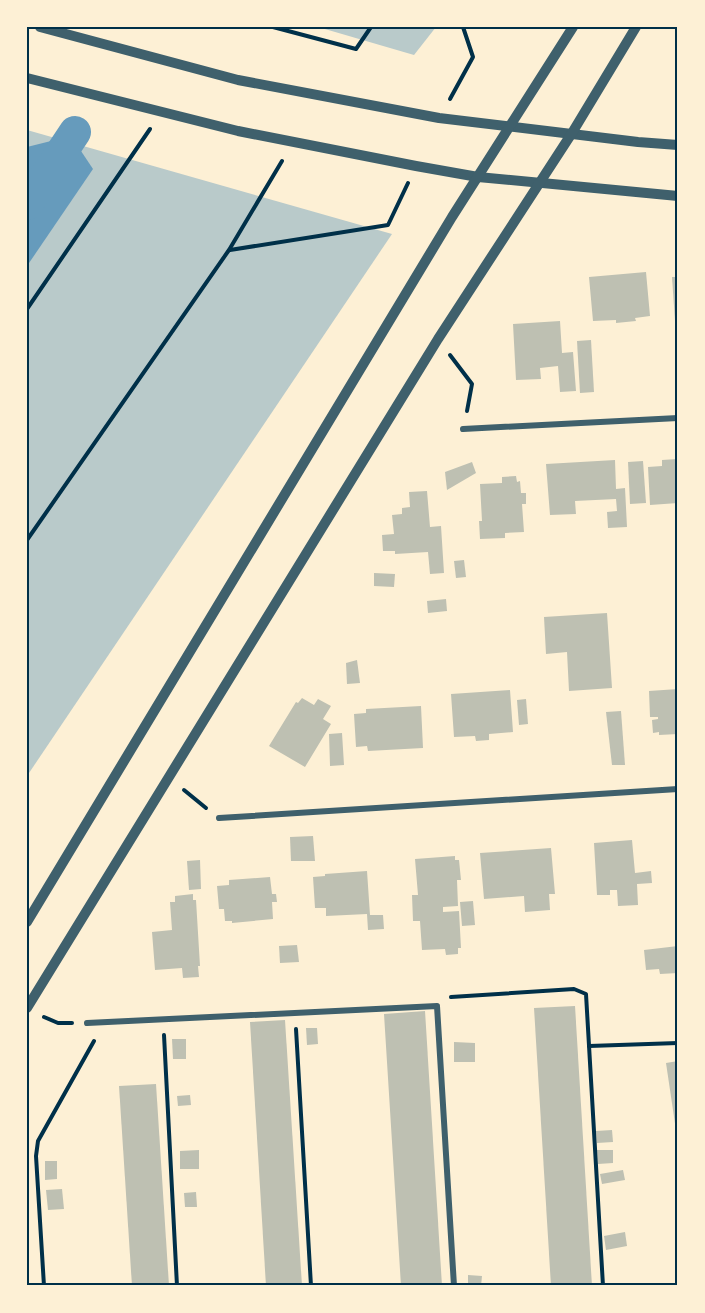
<svg xmlns="http://www.w3.org/2000/svg" width="705" height="1313" font-family="Poppins,sans-serif">
	<style>
		.green { fill: #b9caca }
		.water { fill: #669bbc }
		.lines { fill: none; stroke-linecap: round; stroke-linejoin: round }
		.canal { stroke: #669bbc; stroke-width: 32 }
		.building { fill: #bec0b2 }
		.path { stroke: #003049; stroke-width: 4 }
		.minor { stroke: #3f606c; stroke-width: 6 }
		.tertiary { stroke: #3f606c; stroke-width: 10 }
		.neatline { fill: none; stroke: #003049; stroke-width: 2 }
	</style>
	<rect width="100%" height="100%" fill="#fdf0d5"/>
	<g class="green">
		<path d="M 318,27 L 436,27 L 414,55 Z"/>
		<path d="M 27,130 L 392,234 L 27,776 Z"/>
	</g>
	<path class="water" d="M 55,140 L 79,148 L 93,169 L 27,266 L 27,147 Z"/>
	<g class="lines">
		<path class="canal" d="M 27,204 L 75,132"/>
	</g>
	<g class="building">
		<path d="M 646,272 L 650,316 L 635,318 L 636,321 L 616,323 L 616,320 L 593,321 L 589,277 Z"/>
		<path d="M 672,277 L 678,277 L 678,321 L 675,321 Z"/>
		<path d="M 560,321 L 562,353 L 573,352 L 576,391 L 560,392 L 558,366 L 540,368 L 541,379 L 516,380 L 513,324 Z"/>
		<path d="M 591,340 L 594,392 L 580,393 L 577,341 Z"/>
		<path d="M 677,459 L 678,503 L 650,505 L 648,467 L 662,466 L 662,460 Z"/>
		<path d="M 615,460 L 616,489 L 625,488 L 627,527 L 608,528 L 607,512 L 617,511 L 616,499 L 575,501 L 576,514 L 550,515 L 546,464 Z"/>
		<path d="M 643,461 L 646,503 L 630,504 L 628,462 Z"/>
		<path d="M 472,462 L 476,473 L 447,490 L 445,472 Z"/>
		<path d="M 516,476 L 517,482 L 520,481 L 521,493 L 526,493 L 526,504 L 522,504 L 524,532 L 505,533 L 505,538 L 480,539 L 479,521 L 482,521 L 480,484 L 502,483 L 502,477 Z"/>
		<path d="M 427,491 L 430,527 L 441,526 L 444,573 L 430,574 L 428,552 L 395,554 L 395,551 L 383,551 L 382,535 L 394,534 L 392,515 L 402,514 L 402,508 L 410,507 L 409,492 Z"/>
		<path d="M 464,560 L 466,577 L 456,578 L 454,561 Z"/>
		<path d="M 374,573 L 395,574 L 394,587 L 374,586 Z"/>
		<path d="M 446,599 L 447,611 L 428,613 L 427,601 Z"/>
		<path d="M 607,613 L 612,688 L 569,691 L 567,652 L 546,654 L 544,617 Z"/>
		<path d="M 357,660 L 360,683 L 347,684 L 346,663 Z"/>
		<path d="M 678,689 L 678,734 L 659,735 L 659,732 L 653,733 L 652,720 L 658,719 L 658,717 L 650,717 L 649,691 Z"/>
		<path d="M 510,690 L 513,732 L 489,734 L 489,740 L 476,741 L 475,736 L 454,737 L 451,694 Z"/>
		<path d="M 302,698 L 314,705 L 318,699 L 331,706 L 323,719 L 331,724 L 305,767 L 269,746 L 296,702 L 298,703 Z"/>
		<path d="M 526,699 L 528,724 L 519,725 L 517,700 Z"/>
		<path d="M 421,706 L 423,748 L 368,751 L 367,746 L 356,747 L 354,714 L 366,713 L 366,709 Z"/>
		<path d="M 621,711 L 625,765 L 612,765 L 606,712 Z"/>
		<path d="M 342,733 L 344,765 L 330,766 L 329,734 Z"/>
		<path d="M 313,836 L 315,861 L 291,861 L 290,837 Z"/>
		<path d="M 632,840 L 635,873 L 651,871 L 652,883 L 637,884 L 638,905 L 618,906 L 617,890 L 610,890 L 610,895 L 597,895 L 594,843 Z"/>
		<path d="M 551,848 L 555,894 L 549,894 L 550,910 L 525,912 L 524,896 L 484,899 L 480,853 Z"/>
		<path d="M 455,856 L 455,860 L 459,860 L 461,880 L 457,880 L 458,906 L 443,907 L 443,912 L 459,911 L 461,948 L 458,948 L 458,954 L 446,955 L 445,949 L 422,950 L 420,921 L 413,921 L 412,895 L 418,895 L 415,859 Z"/>
		<path d="M 200,860 L 201,889 L 189,890 L 187,861 Z"/>
		<path d="M 367,871 L 370,915 L 383,915 L 384,929 L 368,930 L 367,914 L 326,916 L 326,908 L 315,908 L 313,877 L 325,876 L 325,874 Z"/>
		<path d="M 270,877 L 272,894 L 276,894 L 277,902 L 272,902 L 273,919 L 232,923 L 232,921 L 225,921 L 224,909 L 219,909 L 217,886 L 229,885 L 229,880 Z"/>
		<path d="M 193,894 L 193,900 L 196,900 L 200,966 L 198,966 L 199,977 L 183,978 L 182,968 L 155,970 L 152,932 L 172,930 L 170,902 L 175,902 L 175,896 Z"/>
		<path d="M 473,901 L 475,925 L 462,926 L 460,902 Z"/>
		<path d="M 297,945 L 299,962 L 280,963 L 279,946 Z"/>
		<path d="M 678,946 L 678,973 L 660,974 L 659,969 L 646,970 L 644,950 Z"/>
		<path d="M 575,1006 L 592,1286 L 551,1286 L 534,1008 Z"/>
		<path d="M 425,1011 L 442,1286 L 401,1286 L 384,1014 Z"/>
		<path d="M 285,1020 L 302,1286 L 266,1286 L 250,1022 Z"/>
		<path d="M 306,1028 L 317,1028 L 318,1044 L 307,1045 Z"/>
		<path d="M 172,1039 L 186,1039 L 186,1059 L 173,1059 Z"/>
		<path d="M 454,1042 L 475,1043 L 475,1062 L 454,1062 Z"/>
		<path d="M 678,1061 L 678,1136 L 677,1137 L 666,1063 Z"/>
		<path d="M 156,1084 L 169,1286 L 132,1286 L 119,1086 Z"/>
		<path d="M 190,1095 L 191,1105 L 178,1106 L 177,1096 Z"/>
		<path d="M 612,1130 L 613,1142 L 597,1143 L 596,1131 Z"/>
		<path d="M 199,1150 L 199,1169 L 180,1169 L 180,1151 Z"/>
		<path d="M 597,1150 L 613,1150 L 613,1163 L 598,1164 Z"/>
		<path d="M 45,1161 L 57,1161 L 57,1179 L 45,1180 Z"/>
		<path d="M 623,1170 L 625,1180 L 602,1184 L 600,1174 Z"/>
		<path d="M 62,1189 L 64,1209 L 48,1210 L 46,1190 Z"/>
		<path d="M 196,1192 L 197,1207 L 185,1207 L 184,1193 Z"/>
		<path d="M 625,1232 L 627,1246 L 606,1250 L 604,1236 Z"/>
		<path d="M 468,1275 L 482,1276 L 481,1286 L 468,1286 Z"/>
	</g>
	<g class="lines">
		<g class="path">
			<path d="M 273,27 L 356,49 L 371,27"/>
			<path d="M 450,99 L 473,57 L 463,27"/>
			<path d="M 230,250 L 388,225 L 408,183"/>
			<path d="M 27,309 L 150,129"/>
			<path d="M 450,355 L 472,384 L 467,411"/>
			<path d="M 27,540 L 229,250 L 282,161"/>
			<path d="M 184,790 L 206,808"/>
			<path d="M 451,997 L 574,989 L 586,994 L 603,1286"/>
			<path d="M 44,1017 L 58,1023 L 72,1023"/>
			<path d="M 296,1029 L 311,1286"/>
			<path d="M 164,1035 L 177,1286"/>
			<path d="M 589,1046 L 678,1043"/>
			<path d="M 44,1286 L 36,1156 L 38,1141 L 94,1041"/>
		</g>
		<g class="minor">
			<path d="M 463,429 L 678,418"/>
			<path d="M 219,818 L 678,789"/>
			<path d="M 87,1023 L 437,1006 L 454,1286"/>
		</g>
		<g class="tertiary">
			<path d="M 40,27 L 238,80 L 439,118 L 638,142 L 678,145"/>
			<path d="M 27,78 L 238,131 L 416,166 L 478,177 L 678,196"/>
			<path d="M 27,922 L 452,217 L 573,27"/>
			<path d="M 27,1008 L 438,339 L 572,133 L 636,27"/>
		</g>
	</g>
	<rect width="705" height="1313" fill="none" stroke="#fdf0d5" stroke-width="57"/>
	<rect x="28" y="28" width="648" height="1256" class="neatline"/>
</svg>
